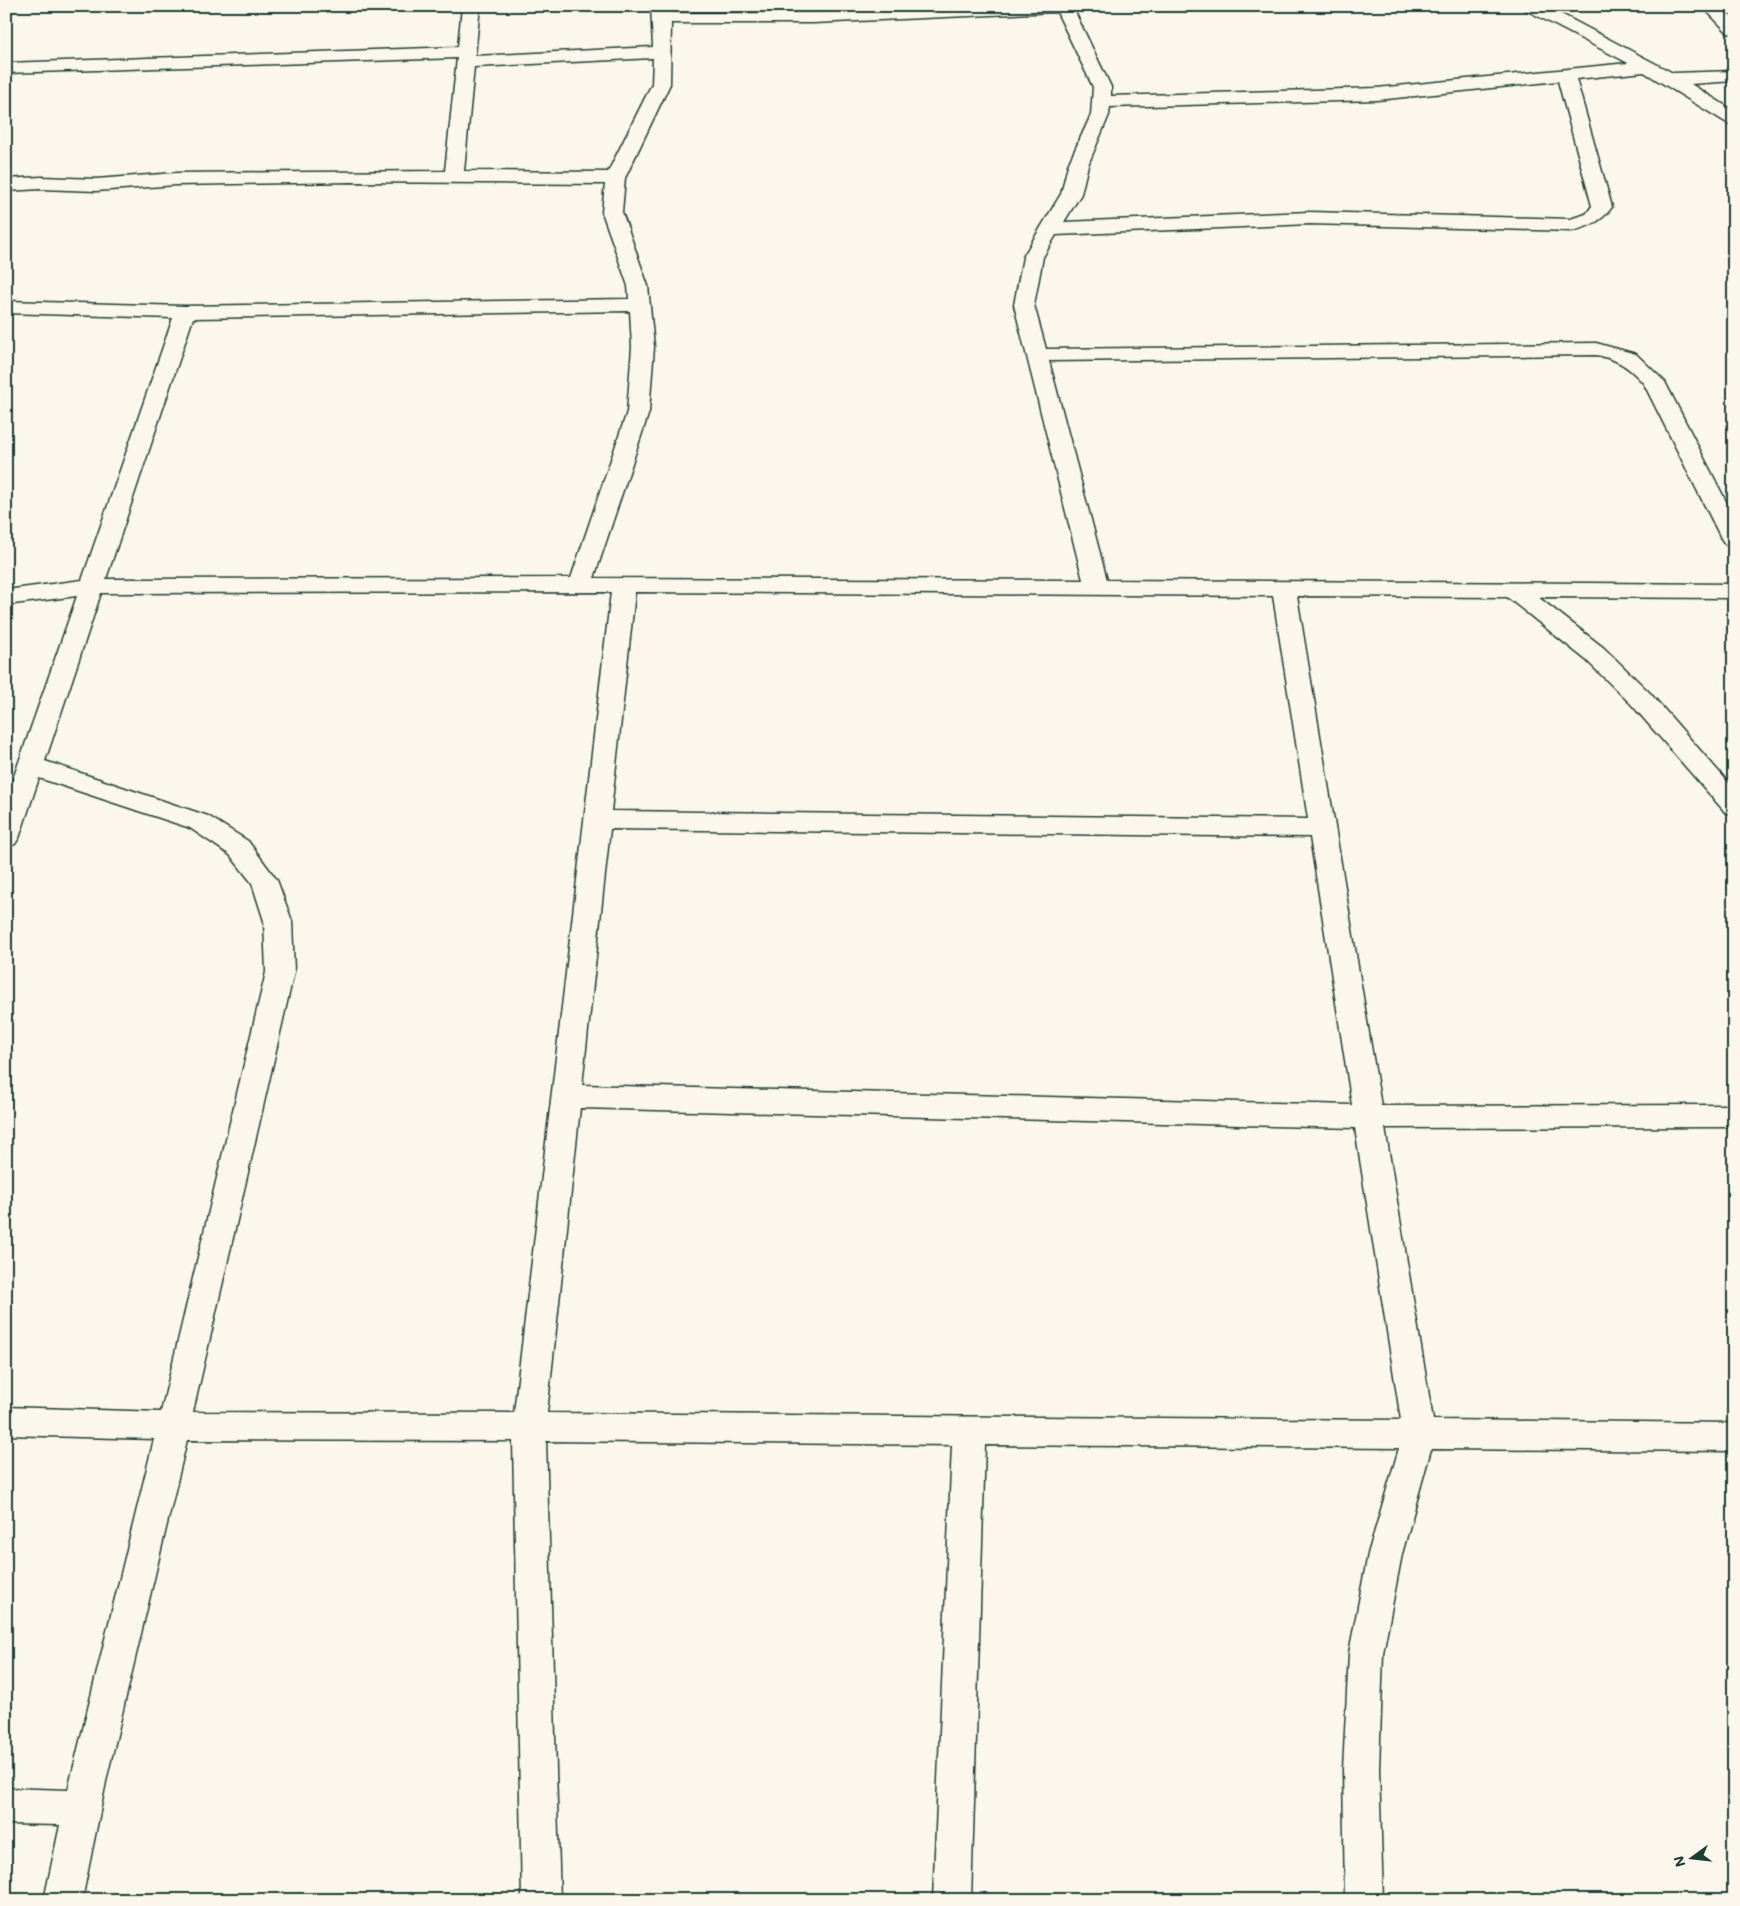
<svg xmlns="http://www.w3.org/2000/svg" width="1740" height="1906" font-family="Mali,sans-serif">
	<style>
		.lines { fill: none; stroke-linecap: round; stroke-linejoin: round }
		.minor-casing { stroke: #1f3d34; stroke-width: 3 }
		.minor { fill: #fbf7ec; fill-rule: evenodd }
	</style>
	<rect width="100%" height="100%" fill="#fbf7ec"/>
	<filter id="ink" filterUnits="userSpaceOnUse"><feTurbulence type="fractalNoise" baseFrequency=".02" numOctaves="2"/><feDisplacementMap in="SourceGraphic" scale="10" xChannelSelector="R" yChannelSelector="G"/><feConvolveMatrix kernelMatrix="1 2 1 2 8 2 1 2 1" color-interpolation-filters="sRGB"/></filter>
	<g filter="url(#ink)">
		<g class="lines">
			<defs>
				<g id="minor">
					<path d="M 462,6 L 480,6 L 475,56 L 653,47 L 651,6 L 669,6 L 670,13 L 813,13 L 960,6 L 1072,6 L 1111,87 L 1111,96 L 1377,88 L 1628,63 L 1526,10 L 1523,6 L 1546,6 L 1673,73 L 1734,71 L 1734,81 L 1691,84 L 1734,111 L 1734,125 L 1727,123 L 1644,72 L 1576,79 L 1612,207 C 1601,222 1590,226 1572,231 L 1310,224 L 1056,235 L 1043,257 L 1034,305 L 1046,349 L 1596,343 L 1636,354 L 1665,382 L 1734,517 L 1734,547 L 1726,545 L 1722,540 L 1644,384 C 1630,368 1618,359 1596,355 L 1049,361 L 1107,580 L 1734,584 L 1734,598 L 1538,597 L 1604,648 L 1649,692 L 1734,789 L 1734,815 L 1725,812 L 1631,704 L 1586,660 L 1507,597 L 1297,596 L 1381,1106 L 1734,1105 L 1734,1127 L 1385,1128 L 1433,1420 L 1734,1423 L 1734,1451 L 1431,1449 L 1402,1554 L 1383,1653 L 1379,1769 L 1383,1900 L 1345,1900 L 1343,1769 L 1349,1653 L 1368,1554 L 1399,1448 L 985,1445 L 971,1900 L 933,1900 L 952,1445 L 546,1441 L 560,1900 L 522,1900 L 513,1441 L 187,1440 L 107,1777 L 82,1900 L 44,1900 L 60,1825 L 6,1824 L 6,1788 L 68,1790 L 154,1439 L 6,1435 L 6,1407 L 161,1412 L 266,972 L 264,921 L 252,883 L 230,855 L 190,828 L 39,778 L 19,838 L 15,844 L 6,847 L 6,799 L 77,596 L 6,605 L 6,590 L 82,580 L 173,318 L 6,313 L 6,301 L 185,306 L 629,299 L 628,286 L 602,212 L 605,184 L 351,182 L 176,185 L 96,191 L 41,189 L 6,191 L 6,179 L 41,177 L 96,179 L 176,173 L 445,171 L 457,58 L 6,73 L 6,63 L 458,47 ZM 1057,12 L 1093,87 L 1091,115 L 1068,165 L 1061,194 L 1023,257 L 1014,305 L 1083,580 L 594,578 L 649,412 L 654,347 L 648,286 L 622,212 L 625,178 L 670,84 L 671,23 L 813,23 ZM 653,58 L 652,84 L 608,172 L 464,171 L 474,67 ZM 1558,81 L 1592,206 L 1586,214 L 1570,219 L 1310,212 L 1064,222 L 1081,194 L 1088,165 L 1109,115 L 1110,107 L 1377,100 ZM 630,311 L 632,347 L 627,412 L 571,578 L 106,579 L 193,318 ZM 611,592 L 514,1413 L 193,1412 L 294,972 L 292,921 L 277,880 L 248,841 L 208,816 L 45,761 L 101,593 ZM 635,592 L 1273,596 L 1308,819 L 611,811 ZM 610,829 L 1310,837 L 1352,1105 L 582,1085 ZM 580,1108 L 1355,1128 L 1401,1420 L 547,1413 Z"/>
					<path d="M 1702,6 L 1721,6 L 1734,19 L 1734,34 L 1728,33 Z"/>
				</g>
			</defs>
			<use href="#minor" class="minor-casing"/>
			<use href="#minor" class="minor"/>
		</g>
	</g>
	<rect width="1740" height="1906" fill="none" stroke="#fbf7ec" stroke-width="25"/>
	<rect x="12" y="12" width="1715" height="1881" fill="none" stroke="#1f3d34" stroke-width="2" filter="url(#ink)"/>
	<g transform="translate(1692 1858) rotate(255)" stroke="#fbf7ec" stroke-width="4" paint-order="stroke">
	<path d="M0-4L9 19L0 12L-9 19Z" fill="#1f3d34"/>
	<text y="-8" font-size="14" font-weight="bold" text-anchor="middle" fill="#1f3d34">N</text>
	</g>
</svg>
